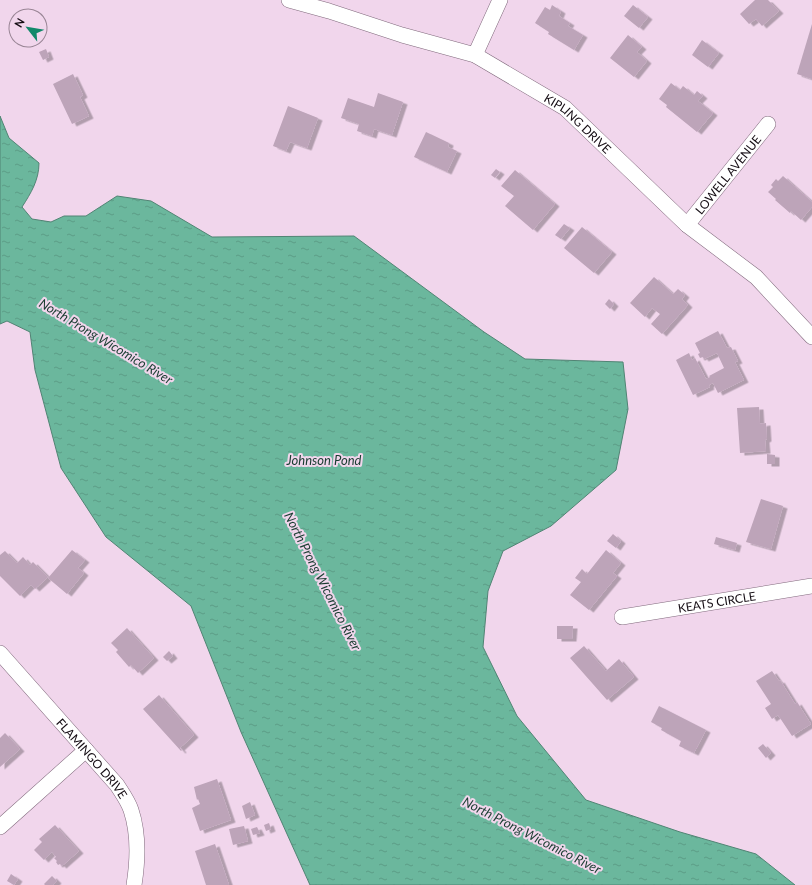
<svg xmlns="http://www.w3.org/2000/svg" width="812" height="885" font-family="Lato,sans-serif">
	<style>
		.water { fill: url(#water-ripples); stroke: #518474 }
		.building { fill: #bda4b9; filter: url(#shadow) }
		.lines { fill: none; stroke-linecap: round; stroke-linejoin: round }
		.street-casing { stroke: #816a7d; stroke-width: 16 }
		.street { stroke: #fff; stroke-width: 15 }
		.labels { text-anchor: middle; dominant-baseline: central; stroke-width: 4; stroke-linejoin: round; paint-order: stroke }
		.street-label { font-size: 12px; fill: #140c13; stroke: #f1d6ec }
		.water-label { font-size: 13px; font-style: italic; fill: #183c30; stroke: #f1d6ec }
	</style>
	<defs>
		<pattern id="water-ripples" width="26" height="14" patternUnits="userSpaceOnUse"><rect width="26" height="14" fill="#6bb79d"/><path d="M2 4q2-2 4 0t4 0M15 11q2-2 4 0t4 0" fill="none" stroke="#5c9c86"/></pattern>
		<filter id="shadow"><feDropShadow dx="4.5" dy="2.5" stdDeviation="0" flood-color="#0004"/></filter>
	</defs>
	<rect width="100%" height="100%" fill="#f1d6ec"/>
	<path class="water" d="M 0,116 L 9,138 L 39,163 C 39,180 31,193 22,207 L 32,219 L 51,222 L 64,216 L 86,216 L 117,196 L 151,201 L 212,237 L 354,236 L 484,332 L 525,359 L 623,362 L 628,409 L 616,470 L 551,526 L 503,551 L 488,591 L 483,647 L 517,716 L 586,800 L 680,832 L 756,854 L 795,885 L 310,885 L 241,732 L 191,606 L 106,537 L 61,468 L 35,370 L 30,332 L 7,321 L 0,324 Z"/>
	<g class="building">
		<path d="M 755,0 L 768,0 L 779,11 L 762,26 L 756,19 L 749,24 L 740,14 Z"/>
		<path d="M 552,5 L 561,11 L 559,16 L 570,23 L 568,26 L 583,35 L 574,50 L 548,34 L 549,32 L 535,23 L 545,7 L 550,10 Z"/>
		<path d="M 633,5 L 648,17 L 639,28 L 624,16 Z"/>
		<path d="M 812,24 L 812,79 L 797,74 Z"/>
		<path d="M 628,35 L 642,47 L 637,52 L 647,61 L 634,77 L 610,58 Z"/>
		<path d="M 702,40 L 719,53 L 708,67 L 692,55 Z"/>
		<path d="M 46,49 L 49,57 L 43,60 L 39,52 Z"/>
		<path d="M 73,74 L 83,95 L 80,97 L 89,116 L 72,124 L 53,84 Z"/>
		<path d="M 671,83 L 680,90 L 683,86 L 694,95 L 697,91 L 703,96 L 698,101 L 713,113 L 697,132 L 666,107 L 667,105 L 659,99 Z"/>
		<path d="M 378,93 L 403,102 L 392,135 L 374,129 L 372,136 L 357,131 L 359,124 L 341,118 L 348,98 L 374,107 Z"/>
		<path d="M 288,106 L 318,118 L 307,148 L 290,142 L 286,151 L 273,146 Z"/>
		<path d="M 426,132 L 449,143 L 448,147 L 457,151 L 447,172 L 414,157 Z"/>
		<path d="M 496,169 L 500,172 L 495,178 L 491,175 Z"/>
		<path d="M 515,170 L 555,204 L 533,230 L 505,206 L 514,196 L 501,186 Z"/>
		<path d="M 783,176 L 812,202 L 812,207 L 801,220 L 791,211 L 790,213 L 775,200 L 776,199 L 768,192 L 773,187 L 771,185 L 776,179 L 778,181 Z"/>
		<path d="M 564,224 L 570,228 L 561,239 L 555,235 Z"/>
		<path d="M 582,227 L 612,252 L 594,273 L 564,248 Z"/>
		<path d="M 654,277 L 673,294 L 678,289 L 685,295 L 682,299 L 688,305 L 662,334 L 651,324 L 660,314 L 652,308 L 645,317 L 630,303 Z"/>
		<path d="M 609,299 L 614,304 L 610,309 L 605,304 Z"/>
		<path d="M 718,331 L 727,348 L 731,347 L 738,361 L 735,362 L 744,380 L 718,393 L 713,383 L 709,385 L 710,387 L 693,395 L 676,360 L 689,353 L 692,360 L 695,358 L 706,379 L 710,377 L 709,376 L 724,368 L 717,353 L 704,359 L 703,357 L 700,358 L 698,354 L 700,353 L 695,343 Z"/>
		<path d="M 759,407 L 760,424 L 766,423 L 767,439 L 765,440 L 766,451 L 740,453 L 737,408 Z"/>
		<path d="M 767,454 L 775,455 L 775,464 L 767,464 Z"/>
		<path d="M 761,499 L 783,506 L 771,549 L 746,542 Z"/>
		<path d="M 613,534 L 621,541 L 616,548 L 607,541 Z"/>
		<path d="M 716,537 L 737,543 L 735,550 L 714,544 Z"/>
		<path d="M 72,550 L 85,560 L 78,568 L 84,573 L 67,594 L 48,578 Z"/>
		<path d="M 606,550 L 621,563 L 613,573 L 617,576 L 589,610 L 570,595 L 581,582 L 575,578 L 582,569 L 587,574 Z"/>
		<path d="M 5,551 L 17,563 L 23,557 L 30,565 L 33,562 L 48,577 L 35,589 L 31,585 L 20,596 L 0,576 L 0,555 Z"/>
		<path d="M 557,626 L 573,626 L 572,639 L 557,639 Z"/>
		<path d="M 127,628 L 154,658 L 138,673 L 131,665 L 129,667 L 116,652 L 118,650 L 111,643 Z"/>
		<path d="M 584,646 L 606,671 L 619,659 L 634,677 L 607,700 L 570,658 Z"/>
		<path d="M 169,651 L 173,656 L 167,661 L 163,657 Z"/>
		<path d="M 772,671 L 779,681 L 780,680 L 795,704 L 797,702 L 811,724 L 792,736 L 778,715 L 772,719 L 765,708 L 771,704 L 756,681 Z"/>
		<path d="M 159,695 L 194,735 L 180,748 L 182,750 L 181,751 L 143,709 Z"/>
		<path d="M 659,706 L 706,730 L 694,753 L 679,746 L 681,741 L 661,730 L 662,728 L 651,722 Z"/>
		<path d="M 5,733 L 20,749 L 0,767 L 0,738 Z"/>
		<path d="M 763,744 L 771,753 L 766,758 L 758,748 Z"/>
		<path d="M 217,779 L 231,820 L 200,831 L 192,808 L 200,804 L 198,799 L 197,800 L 194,787 Z"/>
		<path d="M 250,802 L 255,815 L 246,819 L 242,806 Z"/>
		<path d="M 269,823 L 271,829 L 266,831 L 264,825 Z"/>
		<path d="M 55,825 L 79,851 L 62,866 L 60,864 L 58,865 L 56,862 L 57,861 L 54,858 L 56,857 L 52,852 L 44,860 L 34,850 L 42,842 L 39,839 Z"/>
		<path d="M 244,826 L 248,841 L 233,845 L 229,829 Z"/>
		<path d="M 257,827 L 260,833 L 253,835 L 251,829 Z"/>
		<path d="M 215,844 L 229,885 L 206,885 L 195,851 Z"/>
		<path d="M 11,874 L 18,879 L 14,885 L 7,881 Z"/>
		<path d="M 52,876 L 57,881 L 53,885 L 45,885 L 44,884 Z"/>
	</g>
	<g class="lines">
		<defs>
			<g id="street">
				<path id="s1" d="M 289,0 L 329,11 L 402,35 L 475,55 L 565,108 L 687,225 L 756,277 L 812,337"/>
				<path d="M 475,55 L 500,0"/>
				<path id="s2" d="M 687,225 L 768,124"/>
				<path id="s3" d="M 622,617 L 812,586"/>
				<path id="s4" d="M 0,653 L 117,785 C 122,793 128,801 131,810 C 139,834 138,860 134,885"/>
				<path d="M 0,827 L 86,750"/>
			</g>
		</defs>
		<use href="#street" class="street-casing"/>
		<use href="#street" class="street"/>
	</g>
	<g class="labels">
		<g class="street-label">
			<text stroke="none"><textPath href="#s1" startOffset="318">KIPLING DRIVE</textPath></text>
			<text stroke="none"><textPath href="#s2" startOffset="65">LOWELL AVENUE</textPath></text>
			<text stroke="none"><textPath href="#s3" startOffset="96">KEATS CIRCLE</textPath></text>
			<text stroke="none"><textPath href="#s4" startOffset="140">FLAMINGO DRIVE</textPath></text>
		</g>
		<g class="water-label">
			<text transform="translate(106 341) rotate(31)">North Prong Wicomico River</text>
			<text x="324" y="460">Johnson Pond</text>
			<text transform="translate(323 581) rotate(63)">North Prong Wicomico River</text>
			<text transform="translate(532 835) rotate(27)">North Prong Wicomico River</text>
		</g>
	</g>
	<g transform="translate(28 28) rotate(301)"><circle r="19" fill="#f1d6ec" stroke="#998595"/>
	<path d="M0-3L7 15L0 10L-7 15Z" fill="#11896a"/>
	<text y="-6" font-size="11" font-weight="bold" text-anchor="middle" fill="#140c13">N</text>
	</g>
</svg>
